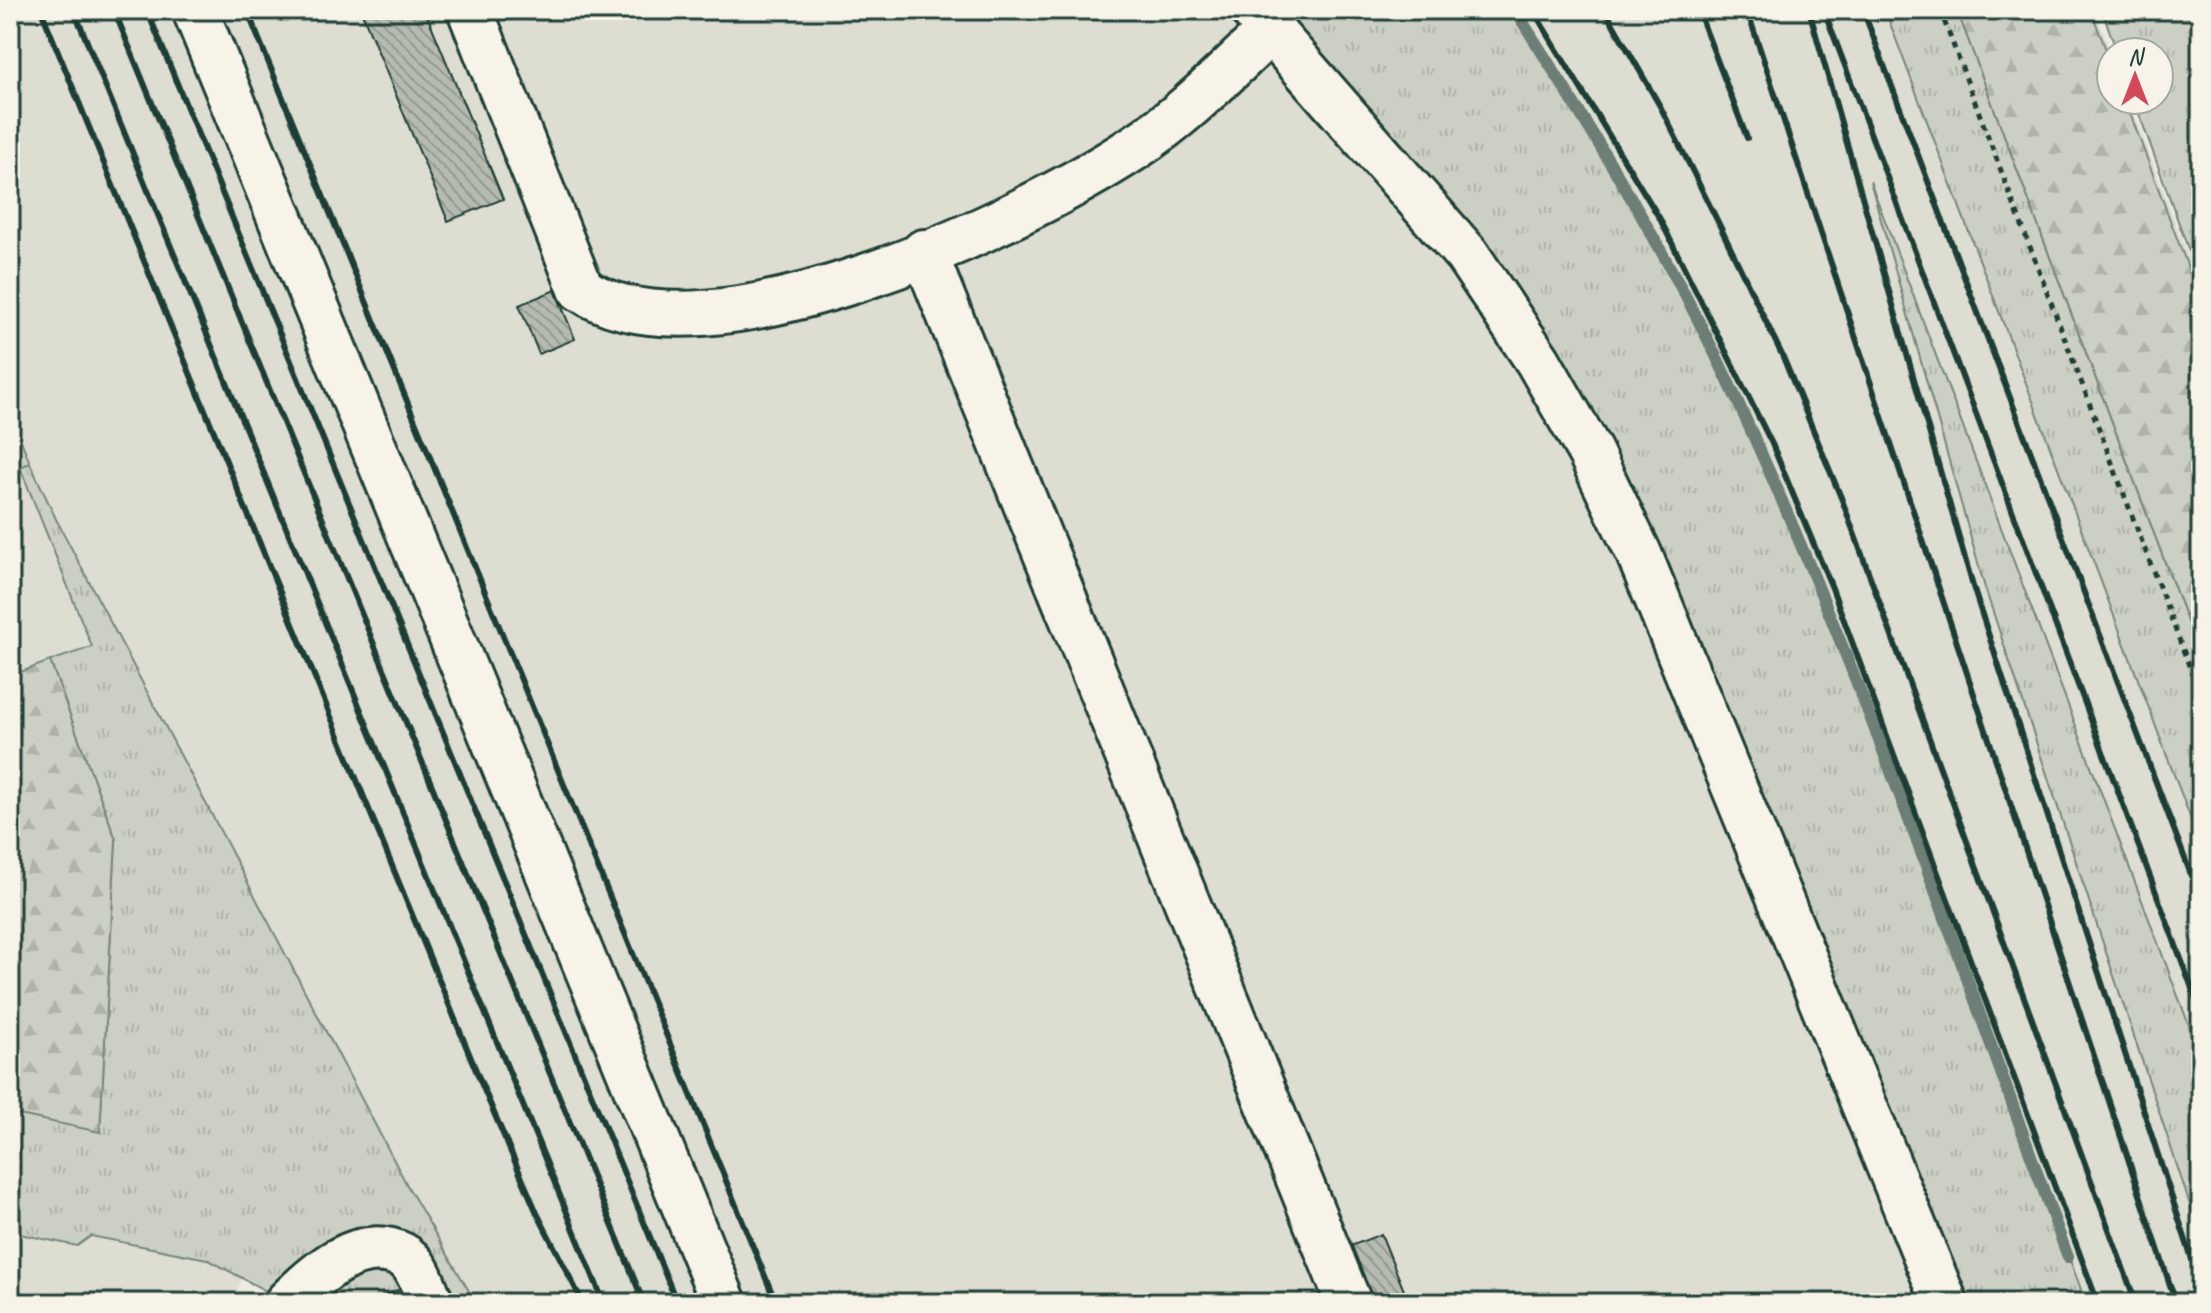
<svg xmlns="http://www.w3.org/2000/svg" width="2211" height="1313" font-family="Caveat,sans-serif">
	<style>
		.built { fill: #ddddd2 }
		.grass { fill: url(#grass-tufts); stroke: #76867c; stroke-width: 2 }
		.forest { fill: url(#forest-firs); stroke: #76867c; stroke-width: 2 }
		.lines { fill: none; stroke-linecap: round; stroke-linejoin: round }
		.stream { stroke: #6c7e74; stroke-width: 12 }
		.building { fill: url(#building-back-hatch); stroke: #1f3d34; stroke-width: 2 }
		.minor-casing { stroke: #1f3d34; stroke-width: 50 }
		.path { stroke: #1f3d34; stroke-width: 5; stroke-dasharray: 6 6; stroke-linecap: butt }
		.minor { stroke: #f7f3e8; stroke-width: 44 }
		.rail { stroke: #1f3d34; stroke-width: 6 }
	</style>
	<defs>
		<pattern id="grass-tufts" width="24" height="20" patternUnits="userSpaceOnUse" patternTransform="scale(2)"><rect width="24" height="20" fill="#cccfc4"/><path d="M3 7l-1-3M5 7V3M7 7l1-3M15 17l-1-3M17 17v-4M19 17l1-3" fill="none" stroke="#afb3a9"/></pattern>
		<pattern id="forest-firs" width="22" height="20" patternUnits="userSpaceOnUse" patternTransform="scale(2)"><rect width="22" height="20" fill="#cccfc4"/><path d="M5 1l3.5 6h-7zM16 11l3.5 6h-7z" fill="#afb3a9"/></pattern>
		<pattern id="building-back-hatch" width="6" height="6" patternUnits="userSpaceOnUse" patternTransform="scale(2)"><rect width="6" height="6" fill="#b5bbb0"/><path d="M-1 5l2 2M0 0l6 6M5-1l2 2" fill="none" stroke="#939990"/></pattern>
	</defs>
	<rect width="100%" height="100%" fill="#eeece1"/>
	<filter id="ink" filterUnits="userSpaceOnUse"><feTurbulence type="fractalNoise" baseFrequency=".0125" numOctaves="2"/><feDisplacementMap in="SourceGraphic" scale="16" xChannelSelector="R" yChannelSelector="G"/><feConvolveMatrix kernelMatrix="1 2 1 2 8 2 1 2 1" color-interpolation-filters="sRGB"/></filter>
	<g filter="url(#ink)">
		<path class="built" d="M 10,10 L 2095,10 L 2111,53 L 2111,100 L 2129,100 L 2201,290 L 2201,1303 L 476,1303 L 407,1187 L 244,1270 L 234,1303 L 10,1303 Z"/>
		<g class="grass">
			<path d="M 1276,10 L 1515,10 L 1570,96 L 1683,295 L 1774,483 L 1857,687 L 2086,1303 L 1960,1303 L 1667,575 Z"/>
			<path d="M 1885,10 L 1957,10 L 2201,658 L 2201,846 Z"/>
			<path d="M 2102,10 L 2201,10 L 2201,284 L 2134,100 L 2159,100 L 2159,52 L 2117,52 Z"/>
			<path d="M 1870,181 L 2201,1057 L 2201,1238 L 1985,588 Z"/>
			<path d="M 30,463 L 56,519 L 408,1187 L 476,1303 L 444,1303 L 410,1285 L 367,1303 L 288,1303 L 207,1259 L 91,1236 L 77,1246 L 10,1232 L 10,1113 L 100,1131 L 116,840 L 50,661 L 92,647 L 20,467 Z"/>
		</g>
		<g class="forest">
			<path d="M 1957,10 L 2091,10 L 2111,63 L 2111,100 L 2125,100 L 2201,302 L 2201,658 Z"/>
			<path d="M 10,413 L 30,463 L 20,467 L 10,443 Z"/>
			<path d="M 50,661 L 116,840 L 100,1132 L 10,1113 L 10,676 Z"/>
		</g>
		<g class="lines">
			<path class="stream" d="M 1515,10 C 1595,135 1674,263 1736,398 C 1865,676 1962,970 2068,1257"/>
		</g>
		<g class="building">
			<path d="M 369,10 L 425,10 L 503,199 L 448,221 L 362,13 Z"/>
			<path d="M 555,290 L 575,339 L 539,354 L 519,305 Z"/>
			<path d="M 1381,1234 L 1409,1303 L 1371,1303 L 1348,1247 Z"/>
			<path d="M 397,1290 L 402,1303 L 367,1303 Z"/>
		</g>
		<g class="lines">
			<defs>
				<g id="minor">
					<path d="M 195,10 L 724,1303"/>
					<path d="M 470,10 L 581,289 C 707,373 1021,222 1134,148 C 1185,115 1227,71 1271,30"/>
					<path d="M 1253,10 L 1467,255 L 1538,361 L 1590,452 L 1639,554 L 1945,1303"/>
					<path d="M 924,252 L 1349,1303"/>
					<path d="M 287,1303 C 314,1276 358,1234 402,1255 C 418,1263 424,1288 431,1303"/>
				</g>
			</defs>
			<use href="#minor" class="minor-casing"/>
			<path class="path" d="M 1940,10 L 2201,697"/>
			<use href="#minor" class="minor"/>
			<g class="rail">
				<path d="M 41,10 L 482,1085 L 537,1213 L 583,1303"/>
				<path d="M 74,10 L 604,1303"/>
				<path d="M 114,10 L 644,1303"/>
				<path d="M 147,10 L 677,1303"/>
				<path d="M 247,10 L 776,1303"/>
				<path d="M 1533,10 L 1660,219 L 1772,444 L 1832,588 L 2098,1303"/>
				<path d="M 1605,10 L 1661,108 L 1717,220 L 1783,357 L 1842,500 L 2136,1303"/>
				<path d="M 1698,10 L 1747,138"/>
				<path d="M 1747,10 L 2176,1303"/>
				<path d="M 1809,10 L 1974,590 L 2201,1287"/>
				<path d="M 1824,10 L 2201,1012"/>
				<path d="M 1863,10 L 2201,901"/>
			</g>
		</g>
	</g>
	<rect width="2211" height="1313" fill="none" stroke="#f7f3e8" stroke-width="40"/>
	<rect x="20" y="20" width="2171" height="1273" fill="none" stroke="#1f3d34" stroke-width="3" filter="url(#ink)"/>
	<g transform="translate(2135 76)"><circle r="38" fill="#f7f3e8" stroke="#a1aaa0" stroke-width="2"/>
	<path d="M0-6L14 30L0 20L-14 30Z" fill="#d1495b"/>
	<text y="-12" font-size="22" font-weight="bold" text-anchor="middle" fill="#1f3d34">N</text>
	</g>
</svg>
